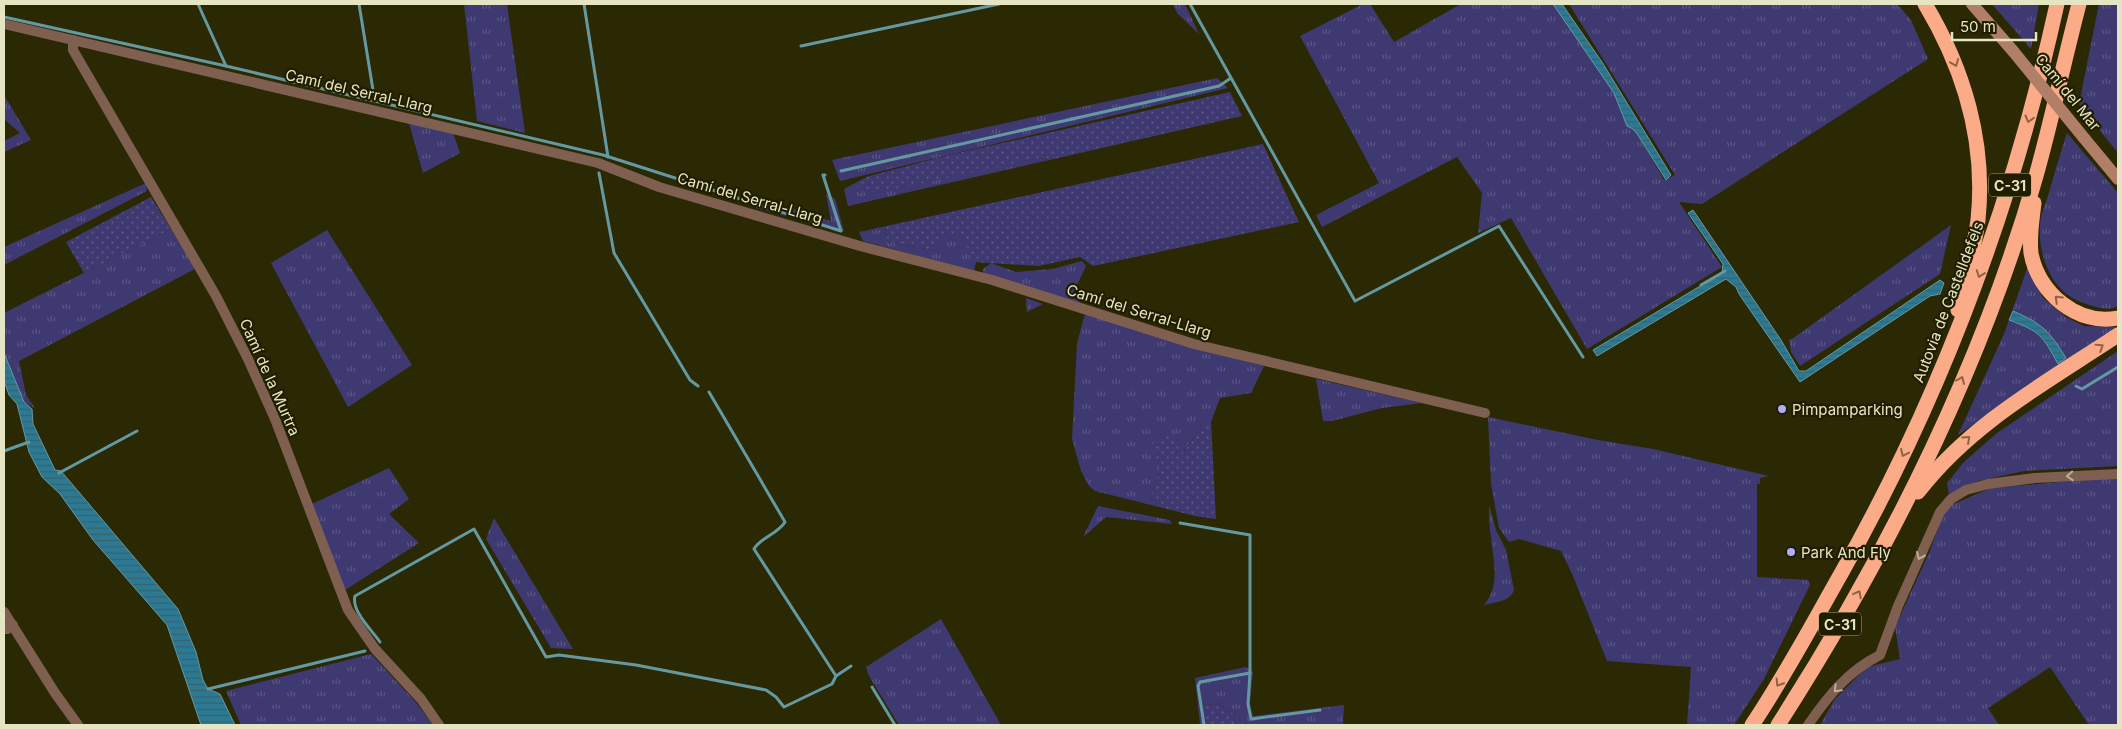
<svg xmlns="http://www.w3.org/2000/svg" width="2122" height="729" font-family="Inter,sans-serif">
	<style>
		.grass { fill: url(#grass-tufts) }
		.park { fill: url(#park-dots) }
		.water { fill: url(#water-rules); stroke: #6499a2 }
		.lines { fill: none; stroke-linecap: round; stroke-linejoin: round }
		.stream { stroke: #6499a2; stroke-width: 3 }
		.street { stroke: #7f5f50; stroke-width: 10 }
		.secondary { stroke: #b17e67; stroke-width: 12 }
		.highway { stroke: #fbab87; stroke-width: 15 }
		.secondary-bridge { stroke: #b17e67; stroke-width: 12 }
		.oneway { stroke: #8e6444 }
		.oneway2 { stroke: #bdaf95 }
		.poi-dot { fill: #b0aefa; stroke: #211e00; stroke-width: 2 }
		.labels { text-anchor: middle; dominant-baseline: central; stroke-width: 4.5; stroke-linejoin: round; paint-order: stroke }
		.shield { fill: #211e00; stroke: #aba988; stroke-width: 1 }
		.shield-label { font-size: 14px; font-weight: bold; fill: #e6e5c3 }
		.street-label { font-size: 15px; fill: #e6e5c3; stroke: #211e00 }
		.poi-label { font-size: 15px; fill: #e6e5c3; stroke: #211e00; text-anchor: start }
	</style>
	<defs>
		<pattern id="grass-tufts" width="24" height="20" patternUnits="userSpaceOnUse" patternTransform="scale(1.25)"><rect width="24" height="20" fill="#3f3972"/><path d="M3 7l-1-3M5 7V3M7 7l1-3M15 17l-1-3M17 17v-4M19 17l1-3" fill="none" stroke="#5b5684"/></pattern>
		<pattern id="park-dots" width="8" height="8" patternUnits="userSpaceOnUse" patternTransform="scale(1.25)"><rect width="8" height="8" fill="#3f3972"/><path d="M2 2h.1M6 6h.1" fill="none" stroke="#5b5684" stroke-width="1.8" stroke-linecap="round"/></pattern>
		<pattern id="water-rules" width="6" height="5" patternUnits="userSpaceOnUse" patternTransform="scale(1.25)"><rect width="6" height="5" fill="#2c7994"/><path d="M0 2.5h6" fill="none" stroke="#37626c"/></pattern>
	</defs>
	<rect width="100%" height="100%" fill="#2b2804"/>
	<g class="grass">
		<path d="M 464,4 L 507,4 L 525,133 L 477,121 Z"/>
		<path d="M 1173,4 L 1185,4 L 1199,34 L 1177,13 Z"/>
		<path d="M 1363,4 L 1370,4 L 1394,42 L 1461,4 L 1554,4 L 1614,93 L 1664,180 L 1675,175 L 1569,4 L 1897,4 L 1911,20 L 1928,59 L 1702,204 L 1679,202 L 1722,267 L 1587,349 L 1511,218 L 1478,233 L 1482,193 L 1457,157 L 1322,227 L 1316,215 L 1379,183 L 1300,36 Z"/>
		<path d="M 1992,4 L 2039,4 L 2031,49 Z"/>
		<path d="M 2099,4 L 2118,4 L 2118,153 L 2078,103 L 2080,99 Z"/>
		<path d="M 1217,78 L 1228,88 L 840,181 L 832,160 Z"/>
		<path d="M 4,95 L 31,140 L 4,152 L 4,141 L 20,133 L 4,119 Z"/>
		<path d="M 409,123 L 453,133 L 460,153 L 423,173 Z"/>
		<path d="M 2067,133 L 2118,193 L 2118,306 C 2107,312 2092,306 2081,302 C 2051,291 2038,255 2040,226 C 2040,216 2045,205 2048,196 C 2054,175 2060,154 2067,133 Z"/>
		<path d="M 1058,158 L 848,206 L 844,189 L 857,182 L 860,193 L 1035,159 Z"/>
		<path d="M 146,183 L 147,191 L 4,265 L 4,247 Z"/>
		<path d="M 826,194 L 835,199 L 844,231 L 756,208 L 755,197 L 831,221 Z"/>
		<path d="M 1951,225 L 1940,274 L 1800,366 L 1791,352 L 1789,339 L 1792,339 Z"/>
		<path d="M 171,229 L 195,269 L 19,361 L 26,395 L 35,408 L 24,402 L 4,353 L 4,313 Z"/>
		<path d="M 885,229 L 888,242 L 932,250 L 942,236 L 963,236 L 976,262 L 974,271 L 863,241 L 859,232 Z"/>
		<path d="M 327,230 L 412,365 L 348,407 L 271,263 Z"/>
		<path d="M 1082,261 L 1086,266 L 1075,289 L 1080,304 L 983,275 L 983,269 L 991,263 L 1016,272 L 1052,269 Z"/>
		<path d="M 2028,266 L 2043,298 L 2066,317 L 2084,326 L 2118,327 L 1958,435 L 2004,334 Z"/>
		<path d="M 1026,298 L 1043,304 L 1027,312 Z"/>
		<path d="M 1085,314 L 1185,346 L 1264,366 L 1251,393 L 1220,398 L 1211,422 L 1204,422 L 1182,454 L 1159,473 L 1151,497 L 1155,506 L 1095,491 L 1089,486 L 1081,471 L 1072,439 L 1077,343 Z"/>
		<path d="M 2118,351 L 2118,466 L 2024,471 L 1978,481 L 1949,495 L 1947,483 L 1964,462 L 1997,433 Z"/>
		<path d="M 1316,379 L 1422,403 L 1382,408 L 1332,421 L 1323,421 Z"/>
		<path d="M 1488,417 L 1598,440 L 1653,449 L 1769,476 L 1760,478 L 1760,484 L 1757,484 L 1757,577 L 1808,580 L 1810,585 L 1764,679 L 1734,725 L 1687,725 L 1691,667 L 1607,661 L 1573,576 L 1561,551 L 1519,539 L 1509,542 L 1499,528 L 1491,484 Z"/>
		<path d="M 389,468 L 409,499 L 389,514 L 419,543 L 345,590 L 312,504 Z"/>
		<path d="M 2118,477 L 2118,725 L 2089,725 L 2050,667 L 1988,708 L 1999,725 L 1820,725 L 1835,699 L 1867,667 L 1900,659 L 1895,627 L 1929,553 L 1945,510 L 1951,505 L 1991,488 Z"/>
		<path d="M 1489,505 L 1496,530 L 1506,550 L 1514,590 C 1510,602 1495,602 1484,605 C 1501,585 1493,560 1491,537 C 1489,526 1489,516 1489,505 Z"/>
		<path d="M 1098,506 L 1170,520 L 1172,524 L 1106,517 L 1083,537 Z"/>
		<path d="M 494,518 L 573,649 L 551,648 L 486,539 Z"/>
		<path d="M 941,619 L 1001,725 L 899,725 L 869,676 L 866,667 Z"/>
		<path d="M 371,654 L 414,700 L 433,725 L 241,725 L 226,691 Z"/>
		<path d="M 1246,667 L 1253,672 L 1250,703 L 1253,716 L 1344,705 L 1343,725 L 1253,725 L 1242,723 L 1233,713 L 1217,704 L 1198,705 L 1195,678 Z"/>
	</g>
	<g class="park">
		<path d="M 1230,92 L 1242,116 L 1058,158 L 1035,159 L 901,188 L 859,193 L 857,182 L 869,176 L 949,155 Z"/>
		<path d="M 1263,144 L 1299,222 L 1093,266 L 1080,257 L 1039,266 L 973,262 L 963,236 L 943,236 L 932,250 L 888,242 L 885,229 L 859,232 Z"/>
		<path d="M 151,197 L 171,229 L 84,273 L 66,242 Z"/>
		<path d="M 1204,422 L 1211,422 L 1216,519 L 1195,516 L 1155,506 L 1151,497 L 1159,473 L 1151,443 L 1173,433 L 1183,453 Z"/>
		<path d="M 1217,704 L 1233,713 L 1242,723 L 1253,725 L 1200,725 L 1198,705 Z"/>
	</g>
	<g class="water">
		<path d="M 1553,4 L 1562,4 L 1602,62 L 1671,175 L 1666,180 L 1638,135 L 1633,129 L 1627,126 L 1614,93 Z"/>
		<path d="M 1693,210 L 1781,340 L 1799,371 L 1806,371 L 1940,280 L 1944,283 L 1940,294 L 1930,296 L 1800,382 L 1739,294 L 1736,287 L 1726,279 L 1597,356 L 1593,350 L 1722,273 L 1723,264 L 1688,213 Z"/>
		<path d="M 2013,311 C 2043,324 2049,331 2066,358 L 2058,364 C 2042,335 2041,332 2009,320 Z"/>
		<path d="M 4,353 L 24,402 L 32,409 L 33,424 L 55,470 L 61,471 L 178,609 L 196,652 L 203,680 L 208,689 L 220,694 L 235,725 L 201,725 L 167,625 L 93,540 L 60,494 L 42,477 L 29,452 L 17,404 L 9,395 L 4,381 Z"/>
	</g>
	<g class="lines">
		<g class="stream">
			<path d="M 198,4 L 226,66"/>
			<path d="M 359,4 L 373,90 L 377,101"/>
			<path d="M 584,4 L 608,157"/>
			<path d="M 1190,4 L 1355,301 L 1499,226 L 1583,357"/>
			<path d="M 4,17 L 226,66 L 603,155 L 841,231 L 823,175 L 825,175"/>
			<path d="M 801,46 L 999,4"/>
			<path d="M 841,171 L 1219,86 L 1231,78"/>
			<path d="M 599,173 L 614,253 L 690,380 L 698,386"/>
			<path d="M 1701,285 L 1725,271"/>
			<path d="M 2076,386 L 2082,389 L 2118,367"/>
			<path d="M 709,392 L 785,522 C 778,534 761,537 754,549 L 836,676"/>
			<path d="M 4,451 L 29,442"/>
			<path d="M 59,473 L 137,431"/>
			<path d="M 1180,523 L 1250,535 L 1250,673"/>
			<path d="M 380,642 C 372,630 351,611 355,596 L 474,529 L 546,657 L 559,655 L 636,665 L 766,690 L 776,697 L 784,707 L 832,684 L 836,676 L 851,666"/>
			<path d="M 872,687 L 895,725"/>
			<path d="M 208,689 L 365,651"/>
			<path d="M 1204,725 L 1198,686 L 1200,682 L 1250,673 L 1248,704 L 1251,719 L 1320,710"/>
		</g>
		<g class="street">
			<path d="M 4,24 L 598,163 L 659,187 L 860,246 L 992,280 L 1194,344 L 1485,413"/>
			<path d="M 73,40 L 73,50 L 216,296 L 248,359 L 275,419 L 348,610 L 375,649 L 421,699 L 439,725"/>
			<path d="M 4,612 L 55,693 L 78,725"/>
			<path d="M 4,629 L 7,629 L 13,625"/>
			<path d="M 1808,725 C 1828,696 1848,671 1880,655 L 1898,606 L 1940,512 L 1951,499 L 1966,490 L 1988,484 L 2035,478 L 2118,474"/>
		</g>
		<g class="secondary">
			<path d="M 1972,4 L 2013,51"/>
			<path d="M 2084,138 L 2118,179"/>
		</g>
		<g class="highway">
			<path d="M 1925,4 C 1964,69 1986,143 1978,220 C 1974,251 1965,280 1958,310"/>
			<path d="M 2034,203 C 2032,220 2029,237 2031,253 C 2038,293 2078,326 2118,318"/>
			<path d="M 1918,492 C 1971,423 2047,382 2118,335"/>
			<path d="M 1752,725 C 1785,676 1813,623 1842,572 C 1943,393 2013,204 2057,4"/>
			<path d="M 1778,725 C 1887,555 1980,371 2036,176 C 2052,119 2064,61 2079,4"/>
		</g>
		<path class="secondary-bridge" d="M 2013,51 L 2084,138"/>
	</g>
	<defs><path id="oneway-chevron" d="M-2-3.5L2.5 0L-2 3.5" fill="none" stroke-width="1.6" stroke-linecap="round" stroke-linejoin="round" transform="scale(1.25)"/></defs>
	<g class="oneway">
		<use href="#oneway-chevron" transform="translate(1955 63) rotate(68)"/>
		<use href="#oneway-chevron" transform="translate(2029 119) rotate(105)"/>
		<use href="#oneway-chevron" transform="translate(1980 274) rotate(110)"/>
		<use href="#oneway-chevron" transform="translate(2058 299) rotate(-136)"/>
		<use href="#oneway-chevron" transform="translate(2100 347) rotate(-33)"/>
		<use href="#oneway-chevron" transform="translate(1961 380) rotate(-67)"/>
		<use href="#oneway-chevron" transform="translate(1967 439) rotate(-42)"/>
		<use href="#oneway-chevron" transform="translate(1904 453) rotate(115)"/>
		<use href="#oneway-chevron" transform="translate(1858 594) rotate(-62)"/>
		<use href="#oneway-chevron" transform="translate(1779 683) rotate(122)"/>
	</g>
	<g class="oneway2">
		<use href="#oneway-chevron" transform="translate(2070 476) rotate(176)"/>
		<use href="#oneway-chevron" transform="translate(1920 556) rotate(114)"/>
		<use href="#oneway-chevron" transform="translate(1837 689) rotate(135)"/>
	</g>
	<g class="poi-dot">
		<circle cx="1782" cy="409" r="5"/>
		<circle cx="1791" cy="552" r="5"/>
	</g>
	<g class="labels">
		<g class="shield">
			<rect x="1989" y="173.5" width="42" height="23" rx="4"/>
			<rect x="1819" y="612.5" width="42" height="23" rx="4"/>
		</g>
		<g class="shield-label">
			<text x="2010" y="185">C-31</text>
			<text x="1840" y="624">C-31</text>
		</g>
		<g class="street-label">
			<text transform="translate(359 91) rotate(13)">Camí del Serral-Llarg</text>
			<text transform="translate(2068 92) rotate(51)">Camí del Mar</text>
			<text transform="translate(750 198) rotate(16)">Camí del Serral-Llarg</text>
			<text transform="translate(1948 302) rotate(-69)">Autovia de Castelldefels</text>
			<text transform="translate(1139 311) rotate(17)">Camí del Serral-Llarg</text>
			<text transform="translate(270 377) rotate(66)">Camí de la Murtra</text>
		</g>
		<g class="poi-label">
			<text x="1792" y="409">Pimpamparking</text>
			<text x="1801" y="552">Park And Fly</text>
		</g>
	</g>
	<rect width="2122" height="729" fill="none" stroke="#e6e5c3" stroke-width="10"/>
	<path d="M1952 32v8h84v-8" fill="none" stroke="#e6e5c3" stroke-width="2.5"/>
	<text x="1960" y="32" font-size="15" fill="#e6e5c3" stroke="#211e00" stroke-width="4" paint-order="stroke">50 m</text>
</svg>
